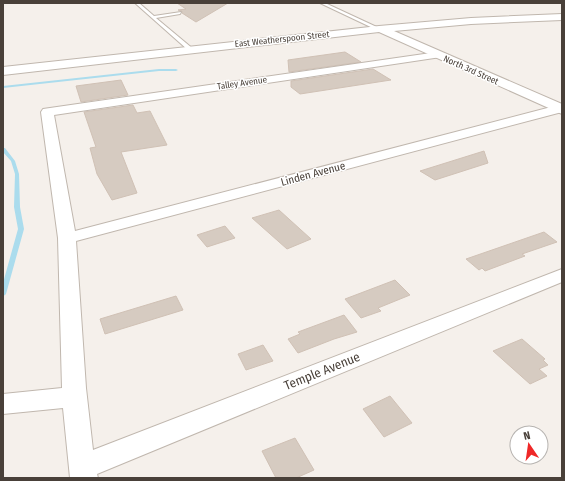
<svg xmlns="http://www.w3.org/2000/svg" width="565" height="481" font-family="'Fira Sans Condensed',sans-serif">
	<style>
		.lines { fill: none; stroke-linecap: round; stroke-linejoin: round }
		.stream { fill: #abdced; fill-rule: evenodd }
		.building { fill: #d6cbc1; stroke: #d0c1b5 }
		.service-casing { stroke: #c0b7ae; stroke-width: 2 }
		.minor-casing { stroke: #c0b7ae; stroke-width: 2 }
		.tertiary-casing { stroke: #c0b7ae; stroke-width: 2 }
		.service { fill: #fff; fill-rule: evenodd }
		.minor { fill: #fff; fill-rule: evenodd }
		.tertiary { fill: #fff; fill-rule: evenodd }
		.labels { text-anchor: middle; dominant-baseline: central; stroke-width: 3; stroke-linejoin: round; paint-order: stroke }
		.far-street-label { font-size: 9px; fill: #494039; stroke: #fff }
		.street-label { font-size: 11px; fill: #494039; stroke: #fff }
		.near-street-label { font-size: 13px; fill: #494039; stroke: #fff }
	</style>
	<rect width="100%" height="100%" fill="#f5f0eb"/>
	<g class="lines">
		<g class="stream">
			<path d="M 159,69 L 176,69 L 178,70 L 176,71 L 159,71 L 3,88 L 3,86 Z"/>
			<path d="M 3,148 L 5,148 L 15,161 L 19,174 L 20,207 L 24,229 L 6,294 L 5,295 L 3,296 L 3,283 L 18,229 L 14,207 L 15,174 L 11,161 L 3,152 Z"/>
		</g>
	</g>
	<g class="building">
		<path d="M 177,3 L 228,3 L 196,22 L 182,13 L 182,11 L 178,10 L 186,9 Z"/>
		<path d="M 345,52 L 361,62 L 289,72 L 288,60 Z"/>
		<path d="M 373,69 L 391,80 L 300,94 L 291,87 L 291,81 Z"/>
		<path d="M 121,80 L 128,95 L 81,102 L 76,86 Z"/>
		<path d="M 133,105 L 137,113 L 150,111 L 167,145 L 121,152 L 137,193 L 112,200 L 97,174 L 90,148 L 96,147 L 84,112 Z"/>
		<path d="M 484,151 L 488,163 L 435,180 L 420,171 Z"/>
		<path d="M 279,210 L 311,239 L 287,249 L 252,218 Z"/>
		<path d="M 225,226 L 235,238 L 207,247 L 197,235 Z"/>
		<path d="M 544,232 L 557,242 L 522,254 L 525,256 L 485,271 L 482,268 L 479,270 L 466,259 Z"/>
		<path d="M 395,280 L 410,295 L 378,308 L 381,311 L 361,318 L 345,299 Z"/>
		<path d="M 176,296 L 183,310 L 105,334 L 100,319 Z"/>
		<path d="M 344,315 L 357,332 L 334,339 L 298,353 L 288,339 L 300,334 L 298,332 Z"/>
		<path d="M 522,339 L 545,359 L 543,360 L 548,365 L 539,369 L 547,376 L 530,384 L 493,351 Z"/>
		<path d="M 263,345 L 273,361 L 246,370 L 238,354 Z"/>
		<path d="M 390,396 L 412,423 L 384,437 L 363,409 Z"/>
		<path d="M 295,438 L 314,470 L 296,478 L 276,478 L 262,451 Z"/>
	</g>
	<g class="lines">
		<defs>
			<g id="service">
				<path d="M 135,3 L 139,3 L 154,16 L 181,12 L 180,14 L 156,18 L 192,48 L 192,50 L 188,50 Z"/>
				<path d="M 320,3 L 325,3 L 381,29 L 377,30 Z"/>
			</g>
			<path id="minor" d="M 438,52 L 441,53 L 443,55 L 441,57 L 54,115 L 75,231 L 555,106 L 562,106 L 562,112 L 76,241 L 86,388 L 93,450 L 562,269 L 562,282 L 97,474 L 98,478 L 70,478 L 63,408 L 3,414 L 3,394 L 62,388 L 58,238 L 41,112 L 43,109 Z"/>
			<path id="tertiary" d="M 562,14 L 562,20 L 471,24 L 394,31 L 562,104 L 562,114 L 379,32 L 3,75 L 3,67 L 379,26 L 471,18 Z"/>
		</defs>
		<use href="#service" class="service-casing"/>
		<use href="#minor" class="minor-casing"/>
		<use href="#tertiary" class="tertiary-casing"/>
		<use href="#service" class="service"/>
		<use href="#minor" class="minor"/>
		<use href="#tertiary" class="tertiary"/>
	</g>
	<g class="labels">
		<g class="far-street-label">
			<text transform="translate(282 39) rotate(-6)">East Weatherspoon Street</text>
			<text transform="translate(471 70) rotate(24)">North 3rd Street</text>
			<text transform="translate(242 83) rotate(-8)">Talley Avenue</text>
		</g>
		<g class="street-label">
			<text transform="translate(313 174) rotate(-15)">Linden Avenue</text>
		</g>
		<g class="near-street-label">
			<text transform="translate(322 371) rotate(-22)">Temple Avenue</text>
		</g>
	</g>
	<rect width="565" height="481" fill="none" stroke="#494039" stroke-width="8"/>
	<g transform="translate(529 445) rotate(347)"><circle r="19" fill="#ffffff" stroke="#b6b3b0"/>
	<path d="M0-3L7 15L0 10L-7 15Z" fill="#ef2828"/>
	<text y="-6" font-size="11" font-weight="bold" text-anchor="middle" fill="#494039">N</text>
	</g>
</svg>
